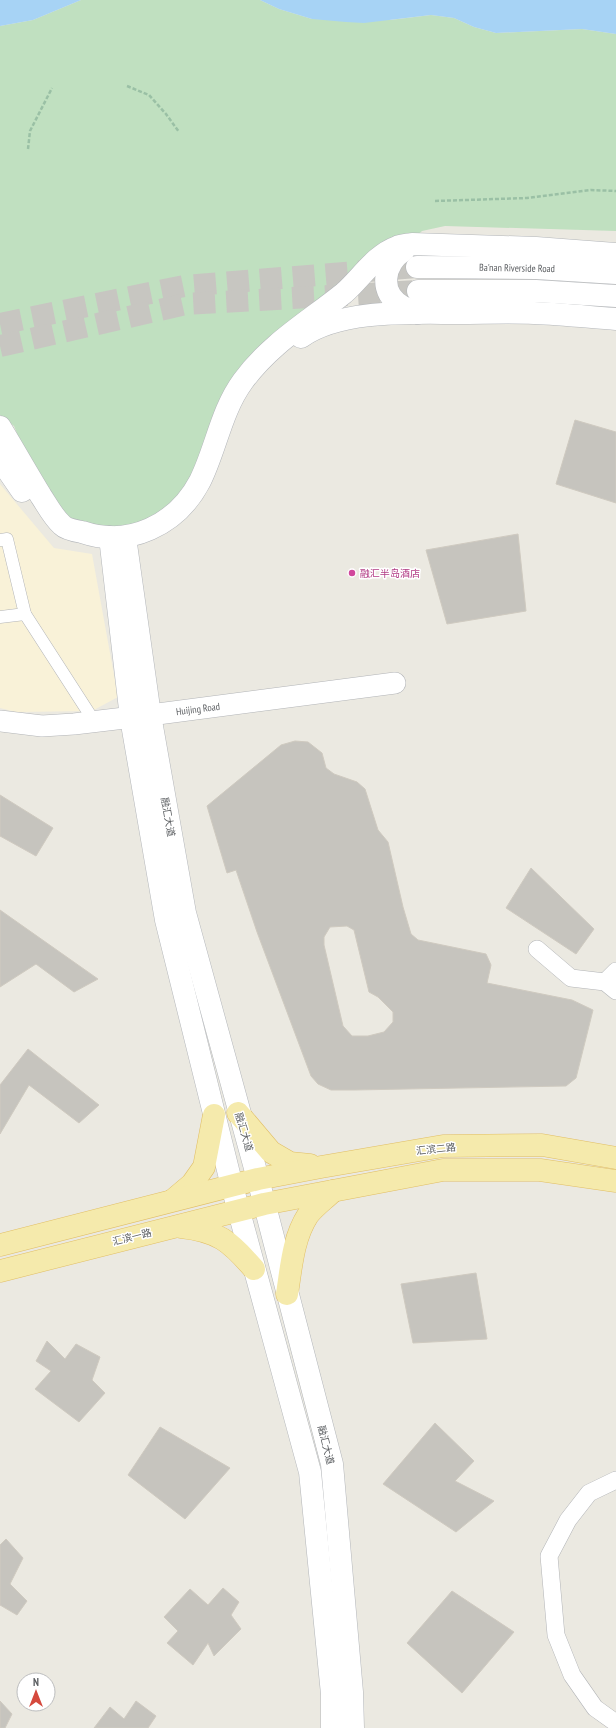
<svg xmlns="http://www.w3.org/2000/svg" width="616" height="1728" font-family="'PT Sans Narrow','Noto Sans SC',sans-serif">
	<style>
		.commercial { fill: #f9f2d8 }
		.green { fill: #c0e0c0 }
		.water { fill: #a7d3f5 }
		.building { fill: #c6c4be; stroke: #cfcac0; fill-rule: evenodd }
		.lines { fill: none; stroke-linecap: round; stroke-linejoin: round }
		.secondary-tunnel { stroke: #c7c6c1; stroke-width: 22; stroke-dasharray: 22 11; stroke-linecap: butt }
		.pedestrian-casing { stroke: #b2b4b7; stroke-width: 13 }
		.minor-casing { stroke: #b2b4b7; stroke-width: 18 }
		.tertiary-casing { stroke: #b2b4b7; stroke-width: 22 }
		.secondary-casing { stroke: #b3b6ba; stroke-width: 23 }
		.primary-casing { stroke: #e1be64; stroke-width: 23 }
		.path { stroke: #9ac0a5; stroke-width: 2.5; stroke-dasharray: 4 2; stroke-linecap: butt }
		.pedestrian { stroke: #fff; stroke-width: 12 }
		.minor { stroke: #fff; stroke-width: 17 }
		.tertiary { stroke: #fff; stroke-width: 21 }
		.secondary { stroke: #fff; stroke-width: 22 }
		.primary { stroke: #f5eaac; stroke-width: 22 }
		.hotel-dot { fill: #d1479c; stroke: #fff; stroke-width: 1.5 }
		.labels { text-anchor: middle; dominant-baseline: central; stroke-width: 3; stroke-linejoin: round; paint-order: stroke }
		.street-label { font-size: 10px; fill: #5a5d60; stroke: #fff }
		.hotel-label { font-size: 10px; fill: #b23c85; stroke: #fff; text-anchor: start }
	</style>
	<rect width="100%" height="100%" fill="#ebe9e1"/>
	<path class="commercial" d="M 0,484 L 54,548 L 92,554 L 118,697 L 92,711 L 16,712 L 0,708 Z"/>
	<path class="green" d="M 81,0 L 260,0 L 279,9 L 312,19 L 390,20 L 431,15 L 454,18 L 474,27 L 496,33 L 582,29 L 616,34 L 616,231 L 445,226 L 422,231 L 333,309 L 283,332 L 196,474 L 176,500 L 147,526 L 78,526 L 39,488 L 14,426 L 0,415 L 0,26 L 33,20 Z"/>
	<g class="water">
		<path d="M 0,0 L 81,0 L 33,20 L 0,26 Z"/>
		<path d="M 260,0 L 616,0 L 616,34 L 582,29 L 496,33 L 474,27 L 454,18 L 431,15 L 364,23 L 346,22 L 312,19 L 279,9 Z"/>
	</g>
	<g class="building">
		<path d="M 575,420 L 616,432 L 616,503 L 556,484 Z"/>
		<path d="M 518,534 L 526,611 L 447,624 L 426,550 Z"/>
		<path d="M 295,741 L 308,742 L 322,753 L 326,768 L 334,774 L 357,782 L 365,789 L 378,830 L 388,842 L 403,907 L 411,934 L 418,940 L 486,954 L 491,965 L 487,983 L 572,1000 L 593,1010 L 576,1078 L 566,1086 L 355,1090 L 331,1090 L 318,1084 L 311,1076 L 257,932 L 236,870 L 227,873 L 207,806 L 281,745 ZM 347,926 L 354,930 L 369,992 L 378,997 L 393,1012 L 393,1022 L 384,1032 L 368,1036 L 352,1036 L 343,1026 L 324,945 L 324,937 L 330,927 Z"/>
		<path d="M 0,795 L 53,828 L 36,856 L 0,836 Z"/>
		<path d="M 531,868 L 594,929 L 576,954 L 506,908 Z"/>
		<path d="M 0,910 L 98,979 L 74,992 L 36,964 L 0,987 Z"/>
		<path d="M 28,1049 L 99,1105 L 79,1123 L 29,1085 L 0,1134 L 0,1085 Z"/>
		<path d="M 476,1273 L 487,1339 L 413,1343 L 401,1284 Z"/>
		<path d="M 47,1341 L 65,1359 L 76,1344 L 100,1357 L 92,1380 L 105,1393 L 79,1422 L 35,1389 L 51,1371 L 36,1361 Z"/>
		<path d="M 435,1423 L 474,1461 L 455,1481 L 494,1501 L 456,1532 L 383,1484 Z"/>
		<path d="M 160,1427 L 230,1468 L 185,1519 L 128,1475 Z"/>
		<path d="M 6,1539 L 23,1558 L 10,1584 L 27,1601 L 17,1615 L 0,1605 L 0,1545 Z"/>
		<path d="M 223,1588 L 239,1602 L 231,1615 L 241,1629 L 214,1656 L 208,1643 L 193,1665 L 167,1643 L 178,1631 L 164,1617 L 190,1589 L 208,1605 Z"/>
		<path d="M 452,1591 L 514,1632 L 462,1693 L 407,1643 Z"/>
		<path d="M 0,1701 L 12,1714 L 5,1728 L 0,1728 Z"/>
		<path d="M 136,1701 L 156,1716 L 148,1728 L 94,1728 L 110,1707 L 124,1719 Z"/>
	</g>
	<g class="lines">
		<g class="secondary-tunnel">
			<path d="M 0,324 L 184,286 L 417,267"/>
			<path d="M 0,346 L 186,304 L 418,291"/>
		</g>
		<defs>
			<g id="pedestrian">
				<path d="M 0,540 L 7,539 L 25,614 L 0,617"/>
				<path d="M 25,614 L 94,721"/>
			</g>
			<g id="minor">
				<path d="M 537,949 L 571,978 L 605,982 L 616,991"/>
				<path d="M 605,982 L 616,971"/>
				<path d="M 616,1480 L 589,1493 L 568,1520 L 549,1556 L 556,1635 L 572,1675 L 595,1708 L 616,1723"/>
			</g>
			<path id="tertiary" d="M 0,721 L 42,726 L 74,724 L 150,715 L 395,683"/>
			<g id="secondary">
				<path d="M 404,250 C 383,264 378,293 403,307 C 408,309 413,311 418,313"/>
				<path d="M 417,267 L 536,268 L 616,273"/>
				<path d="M 418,291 L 536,291 L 616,296"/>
				<path d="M 301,337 C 341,309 411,313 458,313 C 483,313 509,312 534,313 C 561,314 589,317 616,319"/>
				<path d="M 0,427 C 14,450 27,473 41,496 C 47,505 53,517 62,525 C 66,529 76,531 82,532 C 129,548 177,525 200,481 C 216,449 221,411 243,381 C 271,343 308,322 344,293 C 361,278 375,255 397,247 C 401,245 407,245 412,244 L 536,248 L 616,254"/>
				<path d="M 0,459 L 22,491"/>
				<path d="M 110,537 L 131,718 L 166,920 L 232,1186 L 310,1472 L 332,1694 L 332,1728"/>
				<path d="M 125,537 L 150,715 L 185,913 L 258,1179 L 332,1464 L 352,1692 L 353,1728"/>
			</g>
			<g id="primary">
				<path d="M 238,1113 L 271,1152 L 290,1163 L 310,1165"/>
				<path d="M 173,1200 L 192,1184 L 204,1167 L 214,1115"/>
				<path d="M 181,1227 C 218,1231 230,1241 254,1269"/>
				<path d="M 0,1245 L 258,1179 L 321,1167 L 443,1146 L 542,1145 L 616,1158"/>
				<path d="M 0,1271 L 264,1204 L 443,1170 L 540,1170 L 616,1181"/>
				<path d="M 287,1294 C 291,1268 293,1238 308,1215 C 315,1206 325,1199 333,1191"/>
			</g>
		</defs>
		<use href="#pedestrian" class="pedestrian-casing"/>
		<use href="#minor" class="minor-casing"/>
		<use href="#tertiary" class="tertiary-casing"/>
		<use href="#secondary" class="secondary-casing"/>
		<use href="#primary" class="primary-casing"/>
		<g class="path">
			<path d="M 127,86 L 149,95 L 166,114 L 179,132"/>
			<path d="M 28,149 L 30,131 L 52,88"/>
			<path d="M 435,201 L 527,198 L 591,190 L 616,191"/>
		</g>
		<use href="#pedestrian" class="pedestrian"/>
		<use href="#minor" class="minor"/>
		<use href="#tertiary" class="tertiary"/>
		<use href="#secondary" class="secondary"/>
		<use href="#primary" class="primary"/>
	</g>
	<circle class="hotel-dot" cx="352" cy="573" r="4"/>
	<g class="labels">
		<g class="street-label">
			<text transform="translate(517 268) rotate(1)">Ba'nan Riverside Road</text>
			<text transform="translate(198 709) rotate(-7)">Huijing Road</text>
			<text transform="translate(168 817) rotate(80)">融汇大道</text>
			<text transform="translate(244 1132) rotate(74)">融汇大道</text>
			<text transform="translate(436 1149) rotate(-6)">汇滨二路</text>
			<text transform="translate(132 1237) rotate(-14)">汇滨一路</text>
			<text transform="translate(326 1445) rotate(76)">融汇大道</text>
		</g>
		<g class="hotel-label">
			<text x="360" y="573">融汇半岛酒店</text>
		</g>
	</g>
	<g transform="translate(36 1692)"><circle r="19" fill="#ffffff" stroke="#bdbebf"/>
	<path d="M0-3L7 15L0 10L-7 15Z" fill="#d5493d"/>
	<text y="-6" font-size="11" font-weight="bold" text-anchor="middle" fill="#5a5d60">N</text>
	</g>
</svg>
